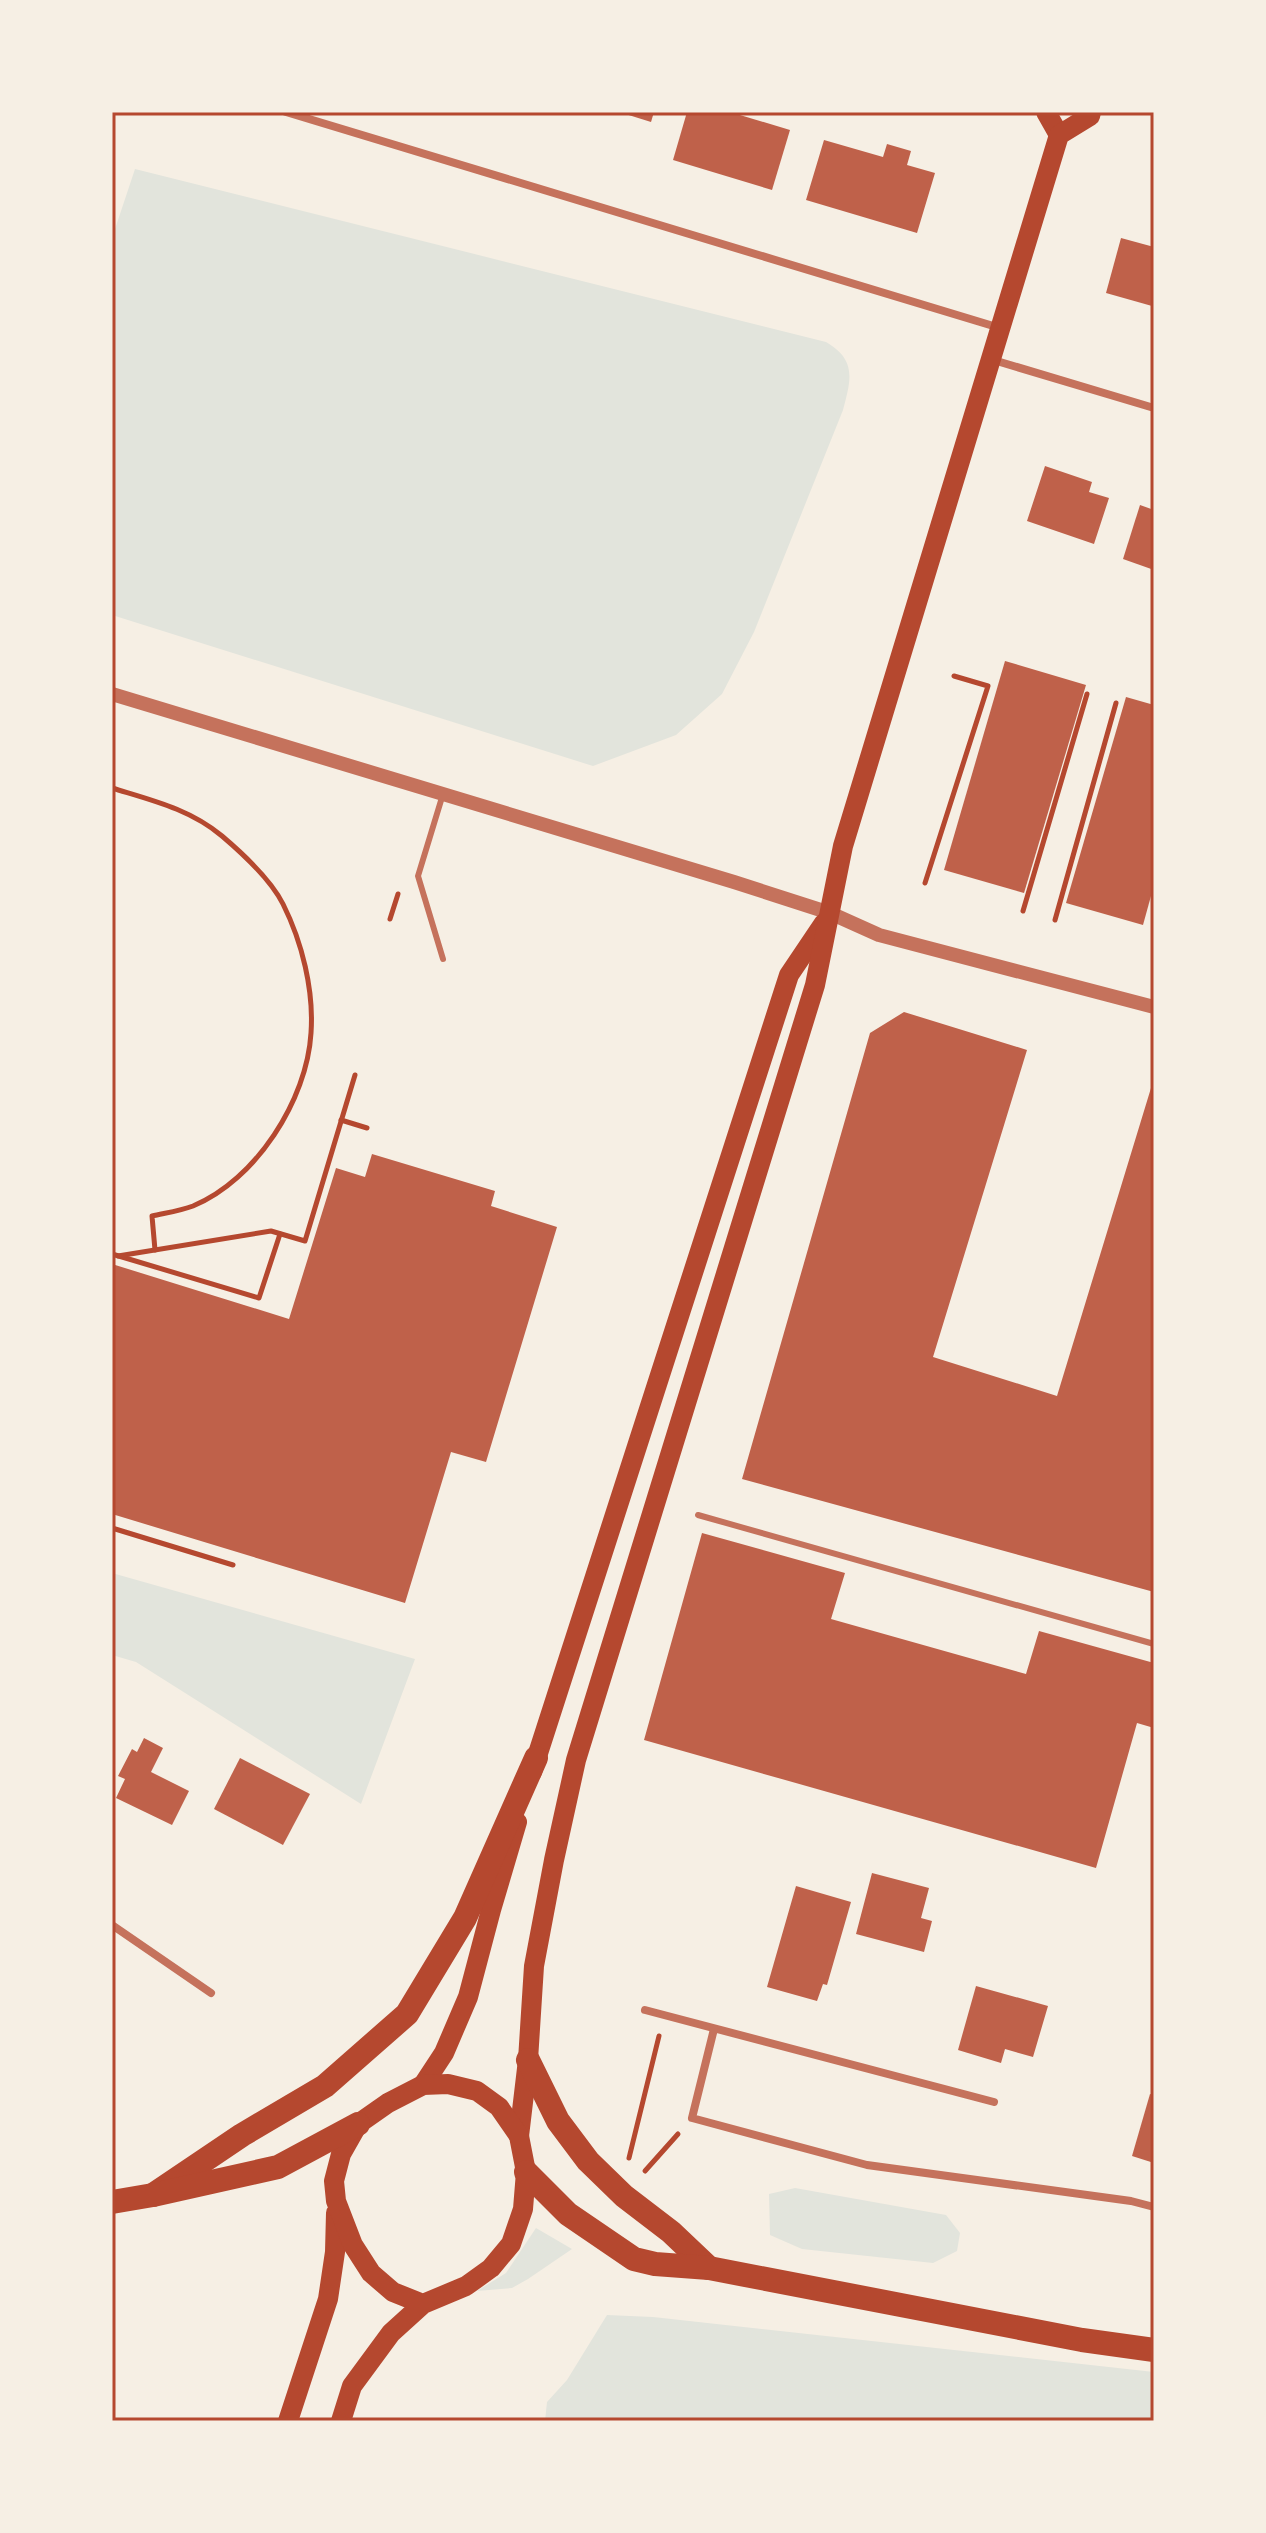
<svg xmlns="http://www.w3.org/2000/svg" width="1266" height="2533" font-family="'Space Grotesk',sans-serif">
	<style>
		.green { fill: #e2e4dc }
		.building { fill: #bf614a }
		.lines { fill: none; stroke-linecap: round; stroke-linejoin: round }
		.path { stroke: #b5482f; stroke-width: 5 }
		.service { stroke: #c5725c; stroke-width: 6 }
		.minor { stroke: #c5725c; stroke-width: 8 }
		.tertiary { stroke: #c5725c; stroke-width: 14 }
		.primary { stroke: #b5482f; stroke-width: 20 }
		.motorway { stroke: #b5482f; stroke-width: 24 }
		.neatline { fill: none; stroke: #b5482f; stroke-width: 3 }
	</style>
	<rect width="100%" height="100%" fill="#f6efe4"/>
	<g class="green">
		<path d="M 135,169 L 826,342 C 857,360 851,380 843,410 L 754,632 L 722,694 L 676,735 L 593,766 L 112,615 L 112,238 Z"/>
		<path d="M 112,1573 L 415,1659 L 361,1804 L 136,1662 L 112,1655 Z"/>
		<path d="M 795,2188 L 946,2215 L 960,2233 L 957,2251 L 933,2263 L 802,2249 L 770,2235 L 769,2194 Z"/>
		<path d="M 536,2228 L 572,2249 L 528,2279 L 512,2288 L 477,2291 L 506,2273 Z"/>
		<path d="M 607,2315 L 653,2317 L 1154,2372 L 1154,2420 L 545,2421 L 547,2402 L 567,2380 Z"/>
	</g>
	<g class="building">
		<path d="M 619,112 L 654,112 L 651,122 Z"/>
		<path d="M 687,112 L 730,112 L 790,130 L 772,190 L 673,160 Z"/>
		<path d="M 824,140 L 883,157 L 887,144 L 911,151 L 907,165 L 935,173 L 917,233 L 806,200 Z"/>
		<path d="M 1121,238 L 1154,247 L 1154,298 L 1152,306 L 1106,293 Z"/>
		<path d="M 1045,466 L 1092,482 L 1089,492 L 1109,498 L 1094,544 L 1027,521 Z"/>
		<path d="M 1140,505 L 1154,510 L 1154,570 L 1123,559 Z"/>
		<path d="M 1005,661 L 1086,685 L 1024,893 L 944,870 Z"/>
		<path d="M 1126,697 L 1154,705 L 1154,885 L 1143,925 L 1066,903 Z"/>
		<path d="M 904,1012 L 1027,1050 L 933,1357 L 1057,1396 L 1151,1088 L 1154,1089 L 1154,1592 L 742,1479 L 870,1033 Z"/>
		<path d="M 372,1154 L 495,1191 L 491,1206 L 557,1227 L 486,1462 L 451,1452 L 405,1603 L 112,1514 L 112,1264 L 289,1319 L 336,1168 L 365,1177 Z"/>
		<path d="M 702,1533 L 845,1573 L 831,1619 L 1026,1674 L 1039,1631 L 1154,1663 L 1154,1728 L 1137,1723 L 1096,1868 L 644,1740 Z"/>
		<path d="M 144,1738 L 163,1748 L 151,1772 L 189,1791 L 172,1825 L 116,1798 L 125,1779 L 118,1776 L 132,1749 L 137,1752 Z"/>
		<path d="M 240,1758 L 310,1794 L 283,1845 L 214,1809 Z"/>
		<path d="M 872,1873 L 929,1888 L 921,1918 L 932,1921 L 924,1952 L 856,1934 Z"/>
		<path d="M 796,1886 L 851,1902 L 827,1985 L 823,1984 L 817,2001 L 767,1987 Z"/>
		<path d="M 976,1986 L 1048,2006 L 1033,2057 L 1005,2049 L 1001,2063 L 958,2050 Z"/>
		<path d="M 1150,2094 L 1154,2095 L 1154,2163 L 1132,2156 Z"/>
	</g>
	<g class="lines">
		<g class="path">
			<path d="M 112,788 C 151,800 190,809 222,836 C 242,853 271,880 283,904 C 302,942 314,990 311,1033 C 307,1100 256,1180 193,1206 C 180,1211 165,1213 152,1216 L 155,1250"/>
			<path d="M 925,883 L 988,686 L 954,676"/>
			<path d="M 1023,911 L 1087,694"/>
			<path d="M 390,919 L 398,894"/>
			<path d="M 1055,920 L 1116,703"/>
			<path d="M 341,1120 L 367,1128"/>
			<path d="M 112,1254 L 259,1298 L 280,1234"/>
			<path d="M 118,1256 L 271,1231 L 305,1241 L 355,1075"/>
			<path d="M 112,1528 L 233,1565"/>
			<path d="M 629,2158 L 659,2036"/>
			<path d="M 645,2171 L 678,2134"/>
		</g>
		<g class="service">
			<path d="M 443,794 L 418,876 L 443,959"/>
			<path d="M 698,1515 L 1154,1644"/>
		</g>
		<g class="minor">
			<path d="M 286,112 L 1000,328"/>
			<path d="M 990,359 L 1154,408"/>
			<path d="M 112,1925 L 211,1993"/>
			<path d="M 645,2010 L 994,2102"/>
			<path d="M 714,2029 L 692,2118 L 867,2165 L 1131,2201 L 1154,2207"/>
		</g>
		<path class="tertiary" d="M 112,694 L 734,882 L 830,913 L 879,935 L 1154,1007"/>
		<g class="primary">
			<path d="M 1046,112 L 1059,135"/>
			<path d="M 532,1772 L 789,975 L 824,923"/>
			<path d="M 423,2085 L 444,2053 L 468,1997 L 491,1910 L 517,1822"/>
			<path d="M 519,2136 L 528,2060 L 534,1966 L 554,1860 L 576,1760 L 815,985 L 843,846 L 1059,135 L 1090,116 L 1091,112"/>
			<path d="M 288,2421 L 328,2299 L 335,2252 L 336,2213"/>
			<path d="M 341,2421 L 352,2386 L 391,2333 L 423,2304 L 466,2286 L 491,2268 L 511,2244 L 523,2209 L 526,2172 L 519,2136 L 499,2107 L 477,2091 L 448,2084 L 423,2085 L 388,2103 L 358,2124 L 341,2154 L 334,2181 L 336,2201 L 353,2245 L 371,2273 L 393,2292 L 423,2304"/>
		</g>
		<g class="motorway">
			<path d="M 528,2060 L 558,2121 L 588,2161 L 624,2196 L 671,2232 L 709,2268"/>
			<path d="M 526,2172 L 568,2214 L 634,2259 L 655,2264 L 709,2268 L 1082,2340 L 1154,2350"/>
			<path d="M 153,2195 L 242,2135 L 325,2086 L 407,2014 L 465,1918 L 536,1758"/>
			<path d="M 112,2202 L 153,2195 L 278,2167 L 358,2124"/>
		</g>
	</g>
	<rect width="1266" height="2533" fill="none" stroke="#f6efe4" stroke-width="228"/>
	<rect x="114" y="114" width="1038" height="2305" class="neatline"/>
</svg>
